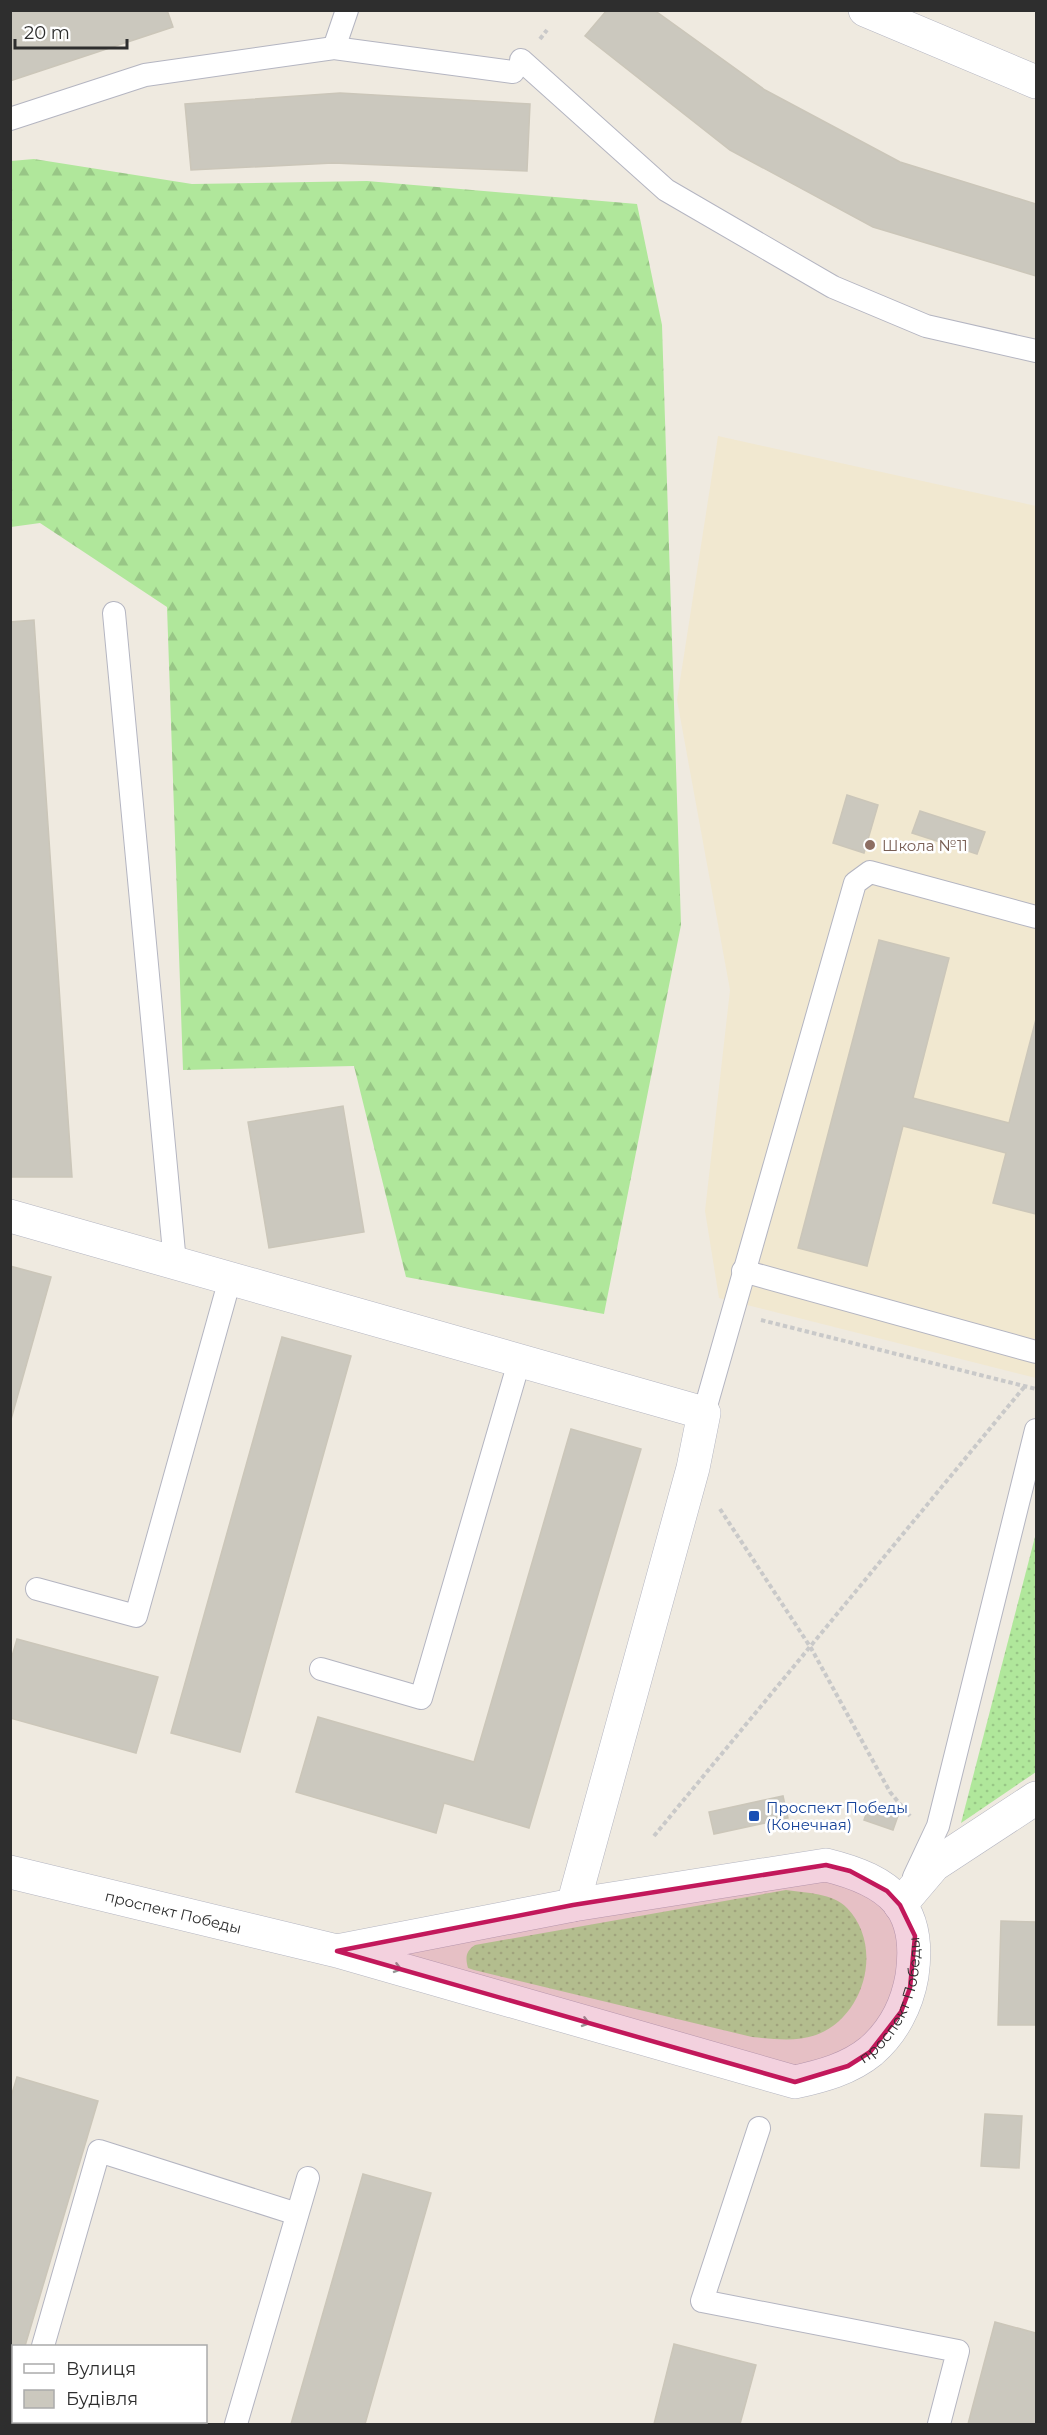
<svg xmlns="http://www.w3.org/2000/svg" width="1047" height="2435" font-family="Montserrat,sans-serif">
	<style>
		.education { fill: #f1e8d0 }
		.grass { fill: url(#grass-dots) }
		.forest { fill: url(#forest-firs) }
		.building { fill: #cbc8be; stroke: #cbc6b9; stroke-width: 1.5 }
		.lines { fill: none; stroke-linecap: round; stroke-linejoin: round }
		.lane-casing { stroke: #b4b5c1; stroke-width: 24 }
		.street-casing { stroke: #b4b5c1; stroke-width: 34 }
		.secondary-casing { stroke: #b4b5c1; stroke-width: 34 }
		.path { stroke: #c9c9c9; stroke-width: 4; stroke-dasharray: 4.5 3; stroke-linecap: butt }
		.lane { stroke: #fff; stroke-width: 22 }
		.street { stroke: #fff; stroke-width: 33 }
		.secondary { stroke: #fff; stroke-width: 33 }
		.oneway { stroke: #969696 }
		.marked { fill: #c2185b; fill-opacity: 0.2; stroke: #c2185b; stroke-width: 4.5; stroke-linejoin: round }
		.education-dot { fill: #8d6e63; stroke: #fff; stroke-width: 2 }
		.transit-dot { fill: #1a4fb4; stroke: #fff; stroke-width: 2 }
		.labels { text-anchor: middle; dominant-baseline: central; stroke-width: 5; stroke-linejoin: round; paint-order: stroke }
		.education-label { font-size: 15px; fill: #785e54; stroke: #fff; text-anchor: start }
		.transit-label { font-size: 15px; fill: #164399; stroke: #fff; text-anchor: start }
		.street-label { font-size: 15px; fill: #2e2e2e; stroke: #fff }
	</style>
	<defs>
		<pattern id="grass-dots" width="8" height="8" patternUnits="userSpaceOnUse" patternTransform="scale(1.5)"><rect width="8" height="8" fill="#b0e79b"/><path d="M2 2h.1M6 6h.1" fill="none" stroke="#98c686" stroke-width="1.8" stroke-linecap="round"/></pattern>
		<pattern id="forest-firs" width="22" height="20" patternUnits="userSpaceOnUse" patternTransform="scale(1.5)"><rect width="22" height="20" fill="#b0e79b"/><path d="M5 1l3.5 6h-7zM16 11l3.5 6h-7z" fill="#98c686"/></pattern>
	</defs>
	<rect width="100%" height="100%" fill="#efeae0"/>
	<path class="education" d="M 718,436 L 1036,506 L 1036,1378 L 719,1298 L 705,1211 L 730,990 L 677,700 Z"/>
	<g class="grass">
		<path d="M 1036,1533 L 1036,1772 L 961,1823 Z"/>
		<path d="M 786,1890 C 806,1893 833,1893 847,1908 C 884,1946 865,2017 816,2035 C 796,2042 773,2039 752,2037 L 474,1970 L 468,1968 C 465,1957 466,1951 475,1945 Z"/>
	</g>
	<path class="forest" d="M 34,159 L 192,184 L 367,181 L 637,204 L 662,325 L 681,925 L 604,1314 L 406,1277 L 354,1066 L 183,1070 L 167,607 L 40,523 L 11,527 L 11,161 Z"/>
	<g class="building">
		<path d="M 167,10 L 173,27 L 10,81 L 10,11 Z"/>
		<path d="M 607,10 L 654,10 L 765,90 L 900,162 L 1036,204 L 1036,276 L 873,227 L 730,150 L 585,36 Z"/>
		<path d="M 340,93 L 530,104 L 527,171 L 333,163 L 191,170 L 185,104 Z"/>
		<path d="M 34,620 L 72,1177 L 10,1177 L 10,622 Z"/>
		<path d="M 847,795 L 878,805 L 864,853 L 833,843 Z"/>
		<path d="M 920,811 L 985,832 L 977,854 L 912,833 Z"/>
		<path d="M 879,940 L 949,958 L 913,1098 L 1009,1123 L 1036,1019 L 1036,1214 L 993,1203 L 1006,1153 L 903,1126 L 867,1266 L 798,1248 Z"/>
		<path d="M 343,1106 L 364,1232 L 269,1248 L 248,1122 Z"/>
		<path d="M 10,1266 L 51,1277 L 10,1423 Z"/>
		<path d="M 282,1337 L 351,1356 L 240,1752 L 171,1733 Z"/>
		<path d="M 571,1429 L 641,1449 L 529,1828 L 444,1803 L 436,1833 L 296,1792 L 318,1717 L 474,1762 Z"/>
		<path d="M 17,1639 L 158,1677 L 136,1753 L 10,1718 L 10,1663 Z"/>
		<path d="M 783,1796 L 788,1818 L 714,1834 L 709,1812 Z"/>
		<path d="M 870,1803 L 899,1813 L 893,1830 L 864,1820 Z"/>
		<path d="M 1001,1921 L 1036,1922 L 1036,2025 L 998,2025 Z"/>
		<path d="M 17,2077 L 98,2101 L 25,2346 L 14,2346 L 14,2386 L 10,2396 L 10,2100 Z"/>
		<path d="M 985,2114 L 1022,2116 L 1019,2168 L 981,2166 Z"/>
		<path d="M 363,2174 L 431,2193 L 365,2424 L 291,2424 Z"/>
		<path d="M 995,2322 L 1036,2333 L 1036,2424 L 968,2424 Z"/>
		<path d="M 674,2344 L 756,2365 L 740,2424 L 654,2424 Z"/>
	</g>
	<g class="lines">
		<defs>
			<g id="lane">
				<path d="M 334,48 L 347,10"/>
				<path d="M 521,60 L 666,190 L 833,287 L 926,326 L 1036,351"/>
				<path d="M 10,119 L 145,75 L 334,48 L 513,72"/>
				<path d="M 114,613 L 175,1263"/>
				<path d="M 743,1271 L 1036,1352"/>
				<path d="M 704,1413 L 855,883 L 870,872 L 1036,917"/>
				<path d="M 37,1589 L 136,1616 L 230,1279"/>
				<path d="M 321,1669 L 421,1698 L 519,1362"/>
				<path d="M 914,1877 L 938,1826 L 1036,1430"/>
				<path d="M 759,2128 L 702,2301 L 958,2351 L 939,2424"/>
				<path d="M 43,2346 L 99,2151 L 297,2214"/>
				<path d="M 20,2424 L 21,2422"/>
				<path d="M 236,2424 L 308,2178"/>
			</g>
			<g id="street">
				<path d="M 865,10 L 1036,82"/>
				<path d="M 10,1216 L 704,1413 L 693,1468 L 573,1905"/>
			</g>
			<g id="secondary">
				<path id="s1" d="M 10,1872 L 337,1951 L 795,2082 C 822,2076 849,2069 871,2051 C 893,2032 907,2005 912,1976 C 922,1907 891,1881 826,1865 L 573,1905 L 337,1951"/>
				<path d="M 900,1905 L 934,1865 L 1036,1798"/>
			</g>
		</defs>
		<use href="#lane" class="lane-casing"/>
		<use href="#street" class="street-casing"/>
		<use href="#secondary" class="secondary-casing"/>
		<g class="path">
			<path d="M 540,39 L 547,30"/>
			<path d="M 761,1320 L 1036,1389"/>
			<path d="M 720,1509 L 811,1648 L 890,1792 L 910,1816"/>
			<path d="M 654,1836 L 1025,1386"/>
		</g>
		<use href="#lane" class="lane"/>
		<use href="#street" class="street"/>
		<use href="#secondary" class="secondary"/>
	</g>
	<defs><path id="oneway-shaft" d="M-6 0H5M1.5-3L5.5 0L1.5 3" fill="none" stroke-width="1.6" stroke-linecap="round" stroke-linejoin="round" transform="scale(1.5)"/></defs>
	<g class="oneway">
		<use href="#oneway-shaft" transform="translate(393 1967) rotate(16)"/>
		<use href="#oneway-shaft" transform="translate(581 2021) rotate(16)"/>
	</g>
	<path class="marked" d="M 826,1865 L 850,1871 L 887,1891 L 900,1905 L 915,1936 L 910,1988 L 901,2012 L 870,2052 L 848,2066 L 795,2082 L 337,1951 L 573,1905 Z"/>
	<circle class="education-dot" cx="870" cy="845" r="6"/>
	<rect class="transit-dot" x="748" y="1810" width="12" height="12" rx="3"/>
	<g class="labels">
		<g class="education-label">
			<text x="882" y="845">Школа №11</text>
		</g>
		<g class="transit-label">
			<text x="766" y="1807">Проспект Победы<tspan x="766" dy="17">(Конечная)</tspan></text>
		</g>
		<g class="street-label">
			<text stroke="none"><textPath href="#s1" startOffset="168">проспект Победы</textPath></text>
			<text stroke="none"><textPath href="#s1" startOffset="952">проспект Победы</textPath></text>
		</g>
	</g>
	<rect width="1047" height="2435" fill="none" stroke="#2e2e2e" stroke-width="24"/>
	<rect x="12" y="2345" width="195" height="78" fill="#ffffff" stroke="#ababab" stroke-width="1.5"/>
	<rect x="24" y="2364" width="30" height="9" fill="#ffffff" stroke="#ababab" stroke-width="1.5"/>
	<text x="66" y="2375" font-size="18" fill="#2e2e2e">Вулиця</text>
	<rect x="24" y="2390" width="30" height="18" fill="#cbc8be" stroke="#ababab" stroke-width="1.5"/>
	<text x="66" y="2405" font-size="18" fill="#2e2e2e">Будівля</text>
	<path d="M15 39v9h112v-9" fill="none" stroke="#2e2e2e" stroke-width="3"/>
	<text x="24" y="39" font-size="18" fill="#2e2e2e" stroke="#ffffff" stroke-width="4.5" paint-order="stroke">20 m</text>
</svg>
